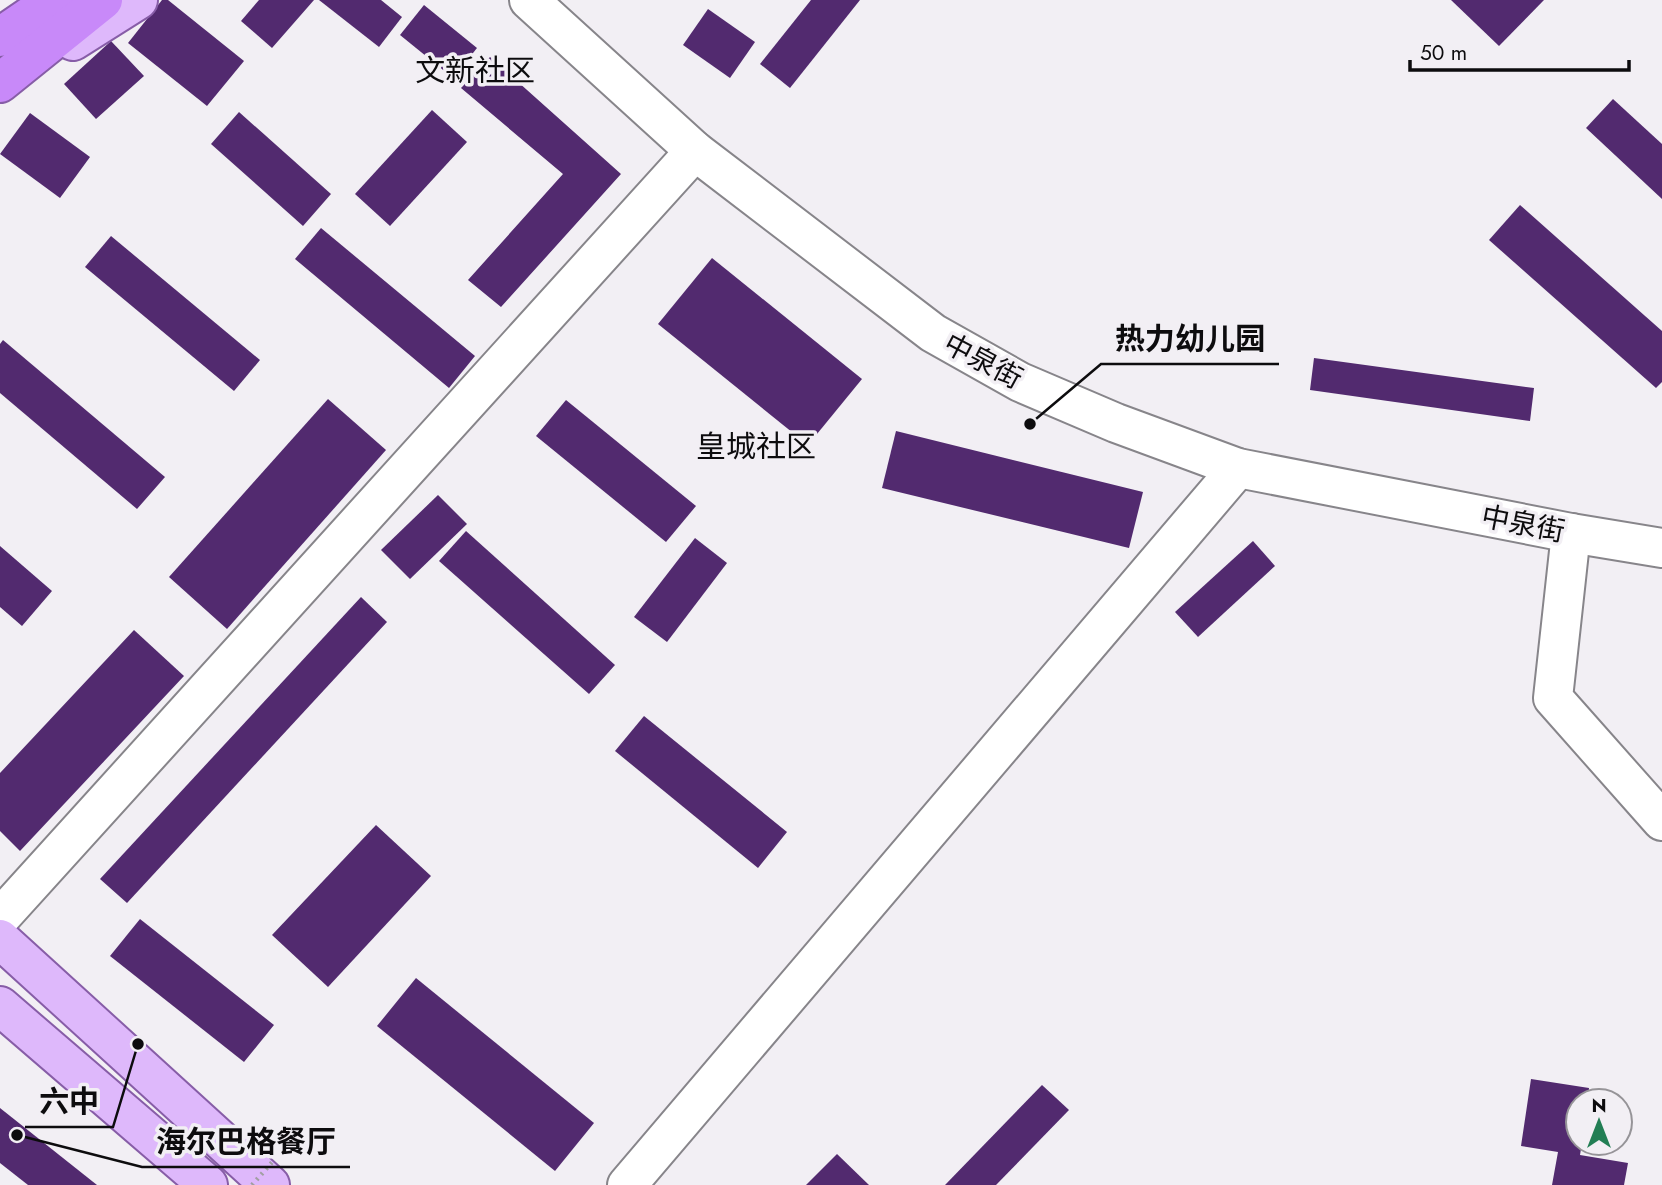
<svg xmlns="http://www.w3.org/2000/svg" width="1662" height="1185" font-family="Jost,'Noto Sans SC',sans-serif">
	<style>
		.building { fill: #522a6f }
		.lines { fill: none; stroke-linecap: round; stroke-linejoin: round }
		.minor-casing { stroke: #87858a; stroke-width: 42 }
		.major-casing { stroke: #875da7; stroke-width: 42 }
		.highway-casing { stroke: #875da7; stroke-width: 42 }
		.minor { stroke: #fff; stroke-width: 38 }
		.major { stroke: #deb8fb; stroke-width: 38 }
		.highway { stroke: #c889f9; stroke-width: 38 }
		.path-bridge { stroke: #a19fa2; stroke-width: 4.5; stroke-dasharray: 2 5; stroke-linecap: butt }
		.labels { text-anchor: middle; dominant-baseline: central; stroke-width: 7; stroke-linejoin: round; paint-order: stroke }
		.street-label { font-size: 28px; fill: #0d0c0e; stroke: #f2eff4 }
		.neighbourhood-label { font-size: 30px; fill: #0d0c0e; stroke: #f2eff4 }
		.leader { fill: none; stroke: #0d0c0e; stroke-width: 2.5 }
		.callout-dot { fill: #0d0c0e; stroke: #f2eff4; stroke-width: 2.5 }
		.callout-label { font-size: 30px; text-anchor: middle; font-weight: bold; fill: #0d0c0e; stroke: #f2eff4; stroke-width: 7; stroke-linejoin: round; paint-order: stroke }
	</style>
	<rect width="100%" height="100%" fill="#f2eff4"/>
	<g class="building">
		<path d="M 162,0 L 168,0 L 244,61 L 207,106 L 128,43 Z"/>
		<path d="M 259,0 L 314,0 L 272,48 L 241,21 Z"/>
		<path d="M 319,0 L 381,0 L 402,17 L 379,47 Z"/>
		<path d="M 811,0 L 860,0 L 790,88 L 760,64 Z"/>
		<path d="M 1451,0 L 1544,0 L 1499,46 Z"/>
		<path d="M 424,5 L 477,48 L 453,78 L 400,35 Z"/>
		<path d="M 708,9 L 755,42 L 730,78 L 683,45 Z"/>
		<path d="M 111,41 L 144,76 L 96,119 L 64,84 Z"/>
		<path d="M 490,57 L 621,174 L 501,307 L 468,280 L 563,174 L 461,88 Z"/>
		<path d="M 1613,99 L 1662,144 L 1662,199 L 1586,128 Z"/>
		<path d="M 432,110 L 467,142 L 390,226 L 355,194 Z"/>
		<path d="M 239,112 L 331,194 L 303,226 L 211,144 Z"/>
		<path d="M 30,113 L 90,157 L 60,198 L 0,154 Z"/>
		<path d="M 1520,205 L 1662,331 L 1662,382 L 1656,388 L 1489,240 Z"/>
		<path d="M 321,228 L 475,356 L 449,388 L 295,259 Z"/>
		<path d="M 111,236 L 260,360 L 234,391 L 85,267 Z"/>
		<path d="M 712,258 L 862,379 L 808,445 L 658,324 Z"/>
		<path d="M 3,340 L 165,477 L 137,509 L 0,393 L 0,344 Z"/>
		<path d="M 1314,358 L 1534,388 L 1530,421 L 1310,390 Z"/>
		<path d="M 328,399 L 386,450 L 227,629 L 169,577 Z"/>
		<path d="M 566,400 L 696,506 L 666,542 L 536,436 Z"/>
		<path d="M 896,431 L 1143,492 L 1129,548 L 882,488 Z"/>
		<path d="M 438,495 L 467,524 L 410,579 L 381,550 Z"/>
		<path d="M 466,531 L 615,665 L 589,694 L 439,561 Z"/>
		<path d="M 695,538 L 727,563 L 667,642 L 634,617 Z"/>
		<path d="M 1253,541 L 1275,566 L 1198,637 L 1175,612 Z"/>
		<path d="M 0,546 L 52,591 L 22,626 L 0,607 Z"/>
		<path d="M 361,597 L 387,622 L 127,903 L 100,879 Z"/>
		<path d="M 134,630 L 184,676 L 20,851 L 0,831 L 0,773 Z"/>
		<path d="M 644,716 L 787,832 L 758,868 L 615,751 Z"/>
		<path d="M 376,825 L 431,876 L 328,987 L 272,935 Z"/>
		<path d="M 140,919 L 274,1025 L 244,1062 L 110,956 Z"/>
		<path d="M 416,978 L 594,1123 L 555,1171 L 377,1026 Z"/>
		<path d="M 1531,1079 L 1589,1088 L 1588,1101 L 1578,1101 L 1578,1143 L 1582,1143 L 1580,1155 L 1628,1163 L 1624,1185 L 1552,1185 L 1558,1152 L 1521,1146 Z"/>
		<path d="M 1042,1085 L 1069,1110 L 996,1185 L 945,1185 Z"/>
		<path d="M 0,1108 L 97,1185 L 28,1185 L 0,1163 Z"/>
		<path d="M 837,1154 L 869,1185 L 806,1185 Z"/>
	</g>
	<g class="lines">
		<defs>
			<g id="minor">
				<path d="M 529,0 L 695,151 L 933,333 L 1020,382 L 1116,423 L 1238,468 L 1571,533 L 1662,548"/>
				<path d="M 1571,533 L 1553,698 L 1662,821"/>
				<path d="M 0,918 L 695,151"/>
				<path d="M 627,1185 L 1238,468"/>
			</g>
			<g id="major">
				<path d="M 73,41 L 138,0"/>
				<path d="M 0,939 L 270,1185"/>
				<path d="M 0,1006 L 208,1185"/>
			</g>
			<g id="highway">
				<path d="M 0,37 L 54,0"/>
				<path d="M 0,83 L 103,0"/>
			</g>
		</defs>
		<use href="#minor" class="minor-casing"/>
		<use href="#major" class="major-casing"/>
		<use href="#highway" class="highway-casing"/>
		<use href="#minor" class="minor"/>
		<use href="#major" class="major"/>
		<use href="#highway" class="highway"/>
		<path class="path-bridge" d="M 252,1185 L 274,1160"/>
	</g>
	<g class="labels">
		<g class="street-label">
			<text transform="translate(983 361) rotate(28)">中泉街</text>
			<text transform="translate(1523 524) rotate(11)">中泉街</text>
		</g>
		<g class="neighbourhood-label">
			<text x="475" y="70">文新社区</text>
			<text x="756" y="446">皇城社区</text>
		</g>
	</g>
	<path class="leader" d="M1030 424L1101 364H1279M138 1044L113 1127H25M17 1135L142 1167H350"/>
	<g class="callout-dot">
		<circle cx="1030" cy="424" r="7"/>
		<circle cx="138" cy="1044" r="7"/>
		<circle cx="17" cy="1135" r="7"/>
	</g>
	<g class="callout-label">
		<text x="1190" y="349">热力幼儿园</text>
		<text x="69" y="1112">六中</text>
		<text x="246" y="1152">海尔巴格餐厅</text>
	</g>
	<g transform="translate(1599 1122)"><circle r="33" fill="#f2eff4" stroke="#969498" stroke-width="2"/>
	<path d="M0-5L12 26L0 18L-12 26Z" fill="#227e54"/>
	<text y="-10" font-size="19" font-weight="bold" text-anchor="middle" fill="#0d0c0e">N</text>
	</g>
	<path d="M1410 60v10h219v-10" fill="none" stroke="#0d0c0e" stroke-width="3.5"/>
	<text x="1420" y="60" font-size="21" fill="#0d0c0e" stroke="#f2eff4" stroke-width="5" paint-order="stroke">50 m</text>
</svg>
